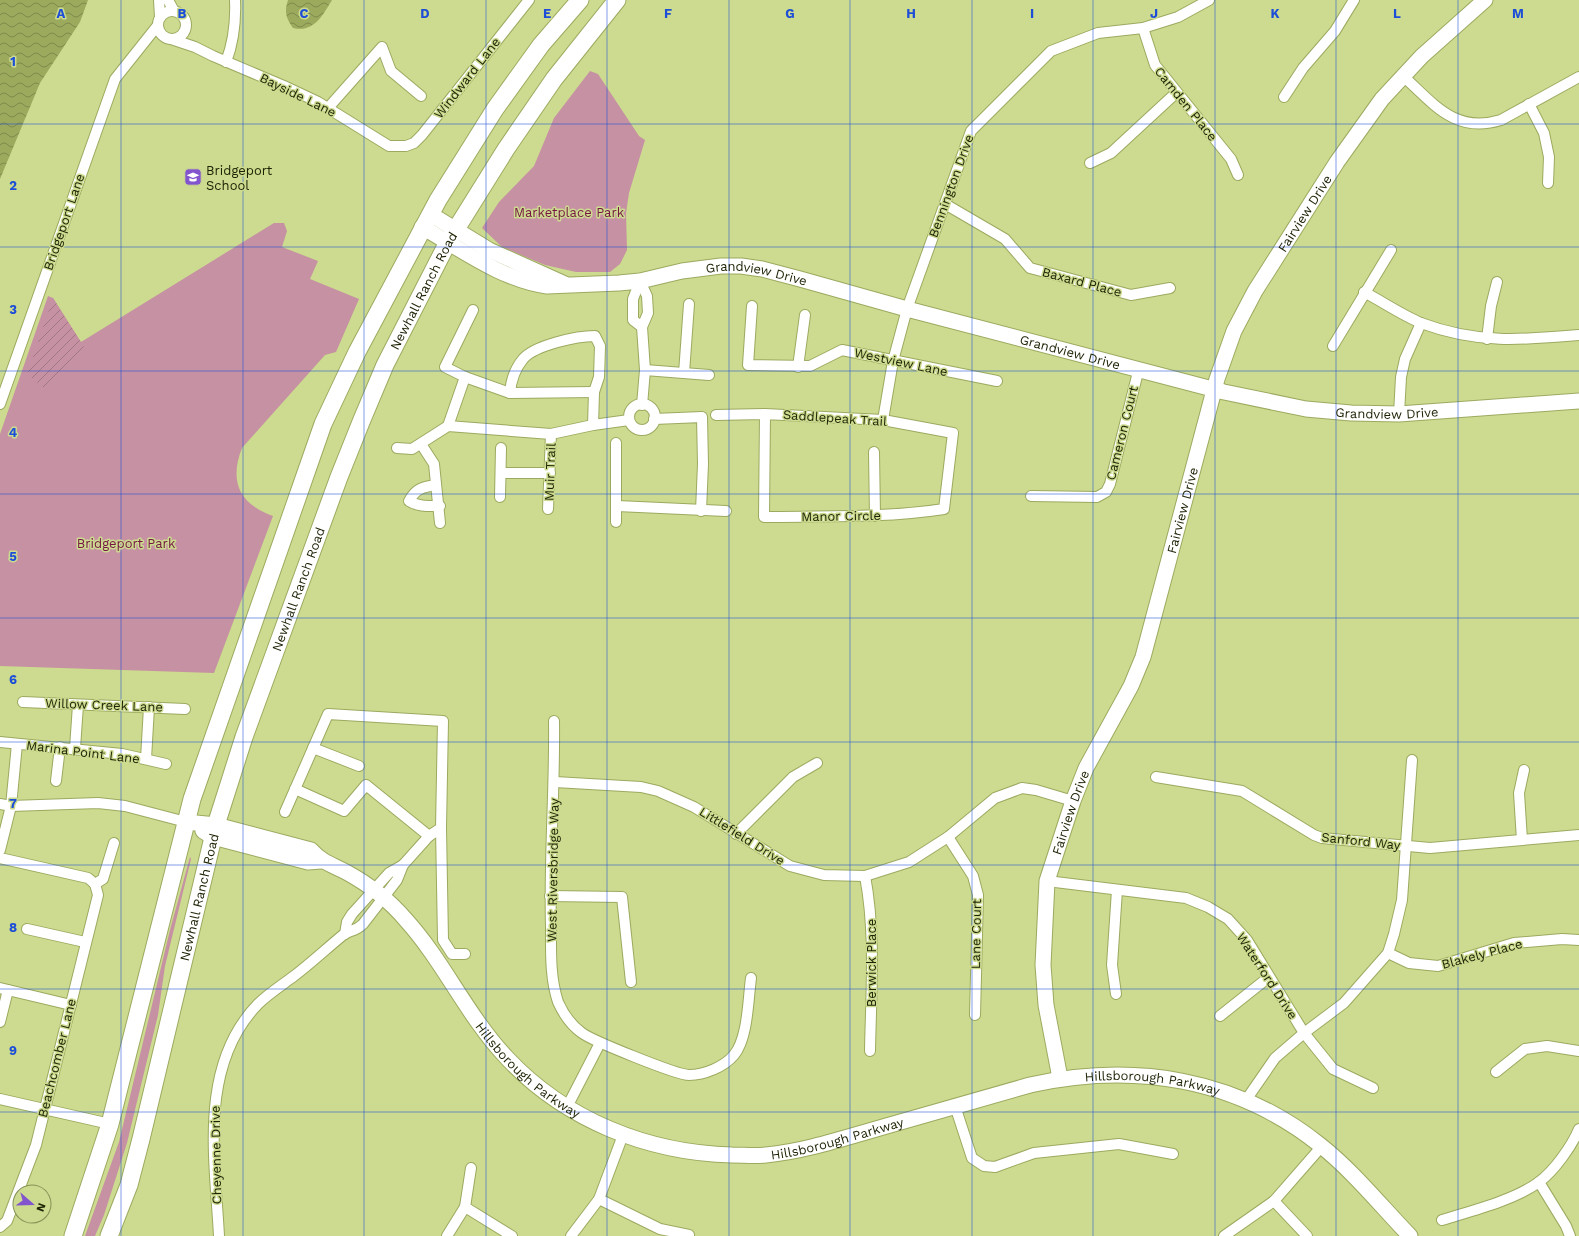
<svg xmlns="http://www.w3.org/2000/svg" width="1579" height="1236" font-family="'Work Sans',sans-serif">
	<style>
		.green { fill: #c691a2 }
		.garden { fill: url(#garden-furrows) }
		.water { fill: url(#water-waves) }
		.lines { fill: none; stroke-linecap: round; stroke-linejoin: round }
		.street-casing { stroke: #9caa60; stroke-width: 12 }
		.secondary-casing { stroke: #9caa60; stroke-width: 17 }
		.primary-casing { stroke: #9caa60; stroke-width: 19 }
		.street { stroke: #fff; stroke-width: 10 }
		.secondary { stroke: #fff; stroke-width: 15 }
		.primary { stroke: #fff; stroke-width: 17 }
		.grid { fill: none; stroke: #1d4ed8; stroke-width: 1; stroke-opacity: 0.55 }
		.labels { text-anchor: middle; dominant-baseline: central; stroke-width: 3; stroke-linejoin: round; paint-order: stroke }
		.street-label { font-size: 13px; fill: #1d2204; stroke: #ccdb8f }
		.poi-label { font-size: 13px; fill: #1d2204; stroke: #ccdb8f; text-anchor: start }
		.park-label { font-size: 13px; fill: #751642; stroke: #ccdb8f }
		.grid-label { font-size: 13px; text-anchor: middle; font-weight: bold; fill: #1d4ed8; stroke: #ccdb8f; stroke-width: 3; stroke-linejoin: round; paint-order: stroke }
	</style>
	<defs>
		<pattern id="garden-furrows" width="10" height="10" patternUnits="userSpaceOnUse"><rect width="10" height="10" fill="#c691a2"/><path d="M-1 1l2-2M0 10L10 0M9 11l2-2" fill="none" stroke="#a07682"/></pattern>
		<pattern id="water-waves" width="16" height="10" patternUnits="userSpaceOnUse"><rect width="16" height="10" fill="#9baa5d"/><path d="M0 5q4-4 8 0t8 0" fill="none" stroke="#7e8a4b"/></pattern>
	</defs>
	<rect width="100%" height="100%" fill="#ccdb8f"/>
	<g class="green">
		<path d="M 590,71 L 598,74 L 639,136 L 645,140 L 629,193 L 626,213 L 627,250 L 620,264 L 610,272 L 576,272 L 545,265 L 502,247 L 482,228 L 499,202 L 534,166 L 554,118 Z"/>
		<path d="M 274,223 L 284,223 L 287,231 L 282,247 L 318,261 L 310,279 L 359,299 L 336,352 L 325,355 L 242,448 C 229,481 239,504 273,516 L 214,673 L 0,666 L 0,434 L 48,296 L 53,298 L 81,342 Z"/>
		<path d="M 190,857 L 191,859 L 165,966 L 158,1015 L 127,1143 L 104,1215 L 95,1236 L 85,1236 L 119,1142 L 170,930 Z"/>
	</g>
	<path class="garden" d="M 53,298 L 87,352 L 62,371 L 50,387 L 44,388 L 28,375 L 28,372 Z"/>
	<g class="water">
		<path d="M 0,0 L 88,0 L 80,22 L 40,83 L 0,179 Z"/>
		<path d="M 288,0 L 332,0 C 323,15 314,33 293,28 C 286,18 284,12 288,0 Z"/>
	</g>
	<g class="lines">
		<defs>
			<g id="street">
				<path d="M 159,0 L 160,17"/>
				<path d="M 168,0 L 174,11"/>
				<circle cx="172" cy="25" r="14"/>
				<path d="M 1143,28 L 1155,65 L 1231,159 L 1238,175"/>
				<path d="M 171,39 L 195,47 L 213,56 L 284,86 L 318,102 L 389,146 L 406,146 L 414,143 L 422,135 L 529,0"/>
				<path d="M 226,62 C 234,41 236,23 235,0"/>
				<path d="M 1403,76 C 1434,104 1455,134 1501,120 L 1579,77"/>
				<path d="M 1284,97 L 1303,68 L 1335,31 L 1354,0"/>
				<path d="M 1529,104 L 1544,133 L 1549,157 L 1548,183"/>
				<path d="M 328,108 L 382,47 L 391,71 L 421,96"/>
				<path d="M 1090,163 L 1111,153 L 1176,93"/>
				<path d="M 945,204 L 1005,239 L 1030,268 L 1131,295 L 1170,288"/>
				<path d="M 640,281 L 647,296 L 648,313 L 642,327 L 645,370 L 642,405"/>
				<path d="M 640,281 L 633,299 L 633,320 L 642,327"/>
				<path d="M 1364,292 C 1383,302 1402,315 1421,323 C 1477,344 1522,340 1579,335"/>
				<path d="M 752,306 L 748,365 L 810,366 L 842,350 L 997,381"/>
				<path d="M 473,310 L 445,367 L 465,377 L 510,393 L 594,392"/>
				<path d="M 1487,339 L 1491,306 L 1497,282"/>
				<path d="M 1333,346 L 1391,250"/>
				<path d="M 798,367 L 805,315"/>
				<path d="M 645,370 L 709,375"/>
				<path d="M 684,373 L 689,304"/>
				<path d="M 510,393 C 511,380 514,370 523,359 C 535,345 577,336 595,336 L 600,346 L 599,377 L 594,392 L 593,425"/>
				<path d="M 0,404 L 115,79 L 158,25"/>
				<circle cx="642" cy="417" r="13"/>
				<path d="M 1399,414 L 1401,377 L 1405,359 L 1421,323"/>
				<path d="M 716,415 L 765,414 L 883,420 L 953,433 L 944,509 C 885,518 825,516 764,517 L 765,414"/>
				<path d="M 654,419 L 702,417 L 703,464 L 701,511"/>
				<path d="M 883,420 L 893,361 L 907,309 L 971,131 L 1051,51 L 1098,33 L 1143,28 L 1178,17 L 1209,0"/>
				<path d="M 448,426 L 465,377"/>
				<path d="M 421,444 L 434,464 L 440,523"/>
				<path d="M 397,448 L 412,449 L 448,426 L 551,434 L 593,425 L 629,420"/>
				<path d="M 874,452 L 875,516"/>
				<path d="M 501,473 L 550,473"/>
				<path d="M 436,485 C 423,487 416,488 409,501 C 418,507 429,506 440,506"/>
				<path d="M 1031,496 L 1097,497 L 1106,492 L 1110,484 L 1139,368"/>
				<path d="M 500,497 L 501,448"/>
				<path d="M 617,506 L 726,511"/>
				<path d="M 548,509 L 551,434"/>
				<path d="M 616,522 L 616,443"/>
				<path d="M 23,702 L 185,709"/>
				<path d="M 554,721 C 555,790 549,858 551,927 C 551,952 550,978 558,1002 C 563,1013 572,1026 582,1033 C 593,1041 677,1075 689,1075 C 704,1075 724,1067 734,1055 C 748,1038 748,1000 751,978"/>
				<path d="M 0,742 L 122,754 L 166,764"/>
				<path d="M 75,748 L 78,705"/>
				<path d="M 313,748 L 359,766"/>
				<path d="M 146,759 L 149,707"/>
				<path d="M 1156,777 L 1242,791 L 1314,835 L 1322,838 L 1430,848 L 1579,835"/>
				<path d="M 56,781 L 60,747"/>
				<path d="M 555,782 L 641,787 L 658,791 L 694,807 L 790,866 L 824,875 L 865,876 L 909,862 L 948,837 L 995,798 L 1022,788 L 1036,790 L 1073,801"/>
				<path d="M 295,789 L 344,811 L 366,785 L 429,836"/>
				<path d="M 0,804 L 11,806 L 98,803 L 125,806 L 186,822"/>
				<path d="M 285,812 L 328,714 L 443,721 L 441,828 L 443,940 L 452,954 L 465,954"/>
				<path d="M 736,834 L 793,777 L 817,763"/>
				<path d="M 948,837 L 973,876 L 978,895 L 975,1015"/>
				<path d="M 1522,840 L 1519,793 L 1524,770"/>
				<path d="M 0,850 L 11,806 L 17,744"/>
				<path d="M 0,858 L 88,878 L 95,884"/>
				<path d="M 865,876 C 876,934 871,993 870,1051"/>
				<path d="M 1047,881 L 1186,898 L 1208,907 L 1228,919 L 1247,940 L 1304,1033 L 1333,1069 L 1373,1088"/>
				<path d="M 95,884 L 103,879 L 114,843"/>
				<path d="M 550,896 L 622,897 L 631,982"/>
				<path d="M 27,929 L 85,942"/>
				<path d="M 345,934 L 347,922 L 352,914 L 389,873 L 403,865"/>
				<path d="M 1388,953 L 1409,963 L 1438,966 L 1514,943 L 1562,939 L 1579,940"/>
				<path d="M 0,988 L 71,1005"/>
				<path d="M 1116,994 L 1112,965 L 1117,890"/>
				<path d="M 1220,1016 L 1269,977"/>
				<path d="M 0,1022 L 8,990"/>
				<path d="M 1496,1072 L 1525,1049 L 1547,1046 L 1579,1051"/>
				<path d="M 0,1099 L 110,1124"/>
				<path d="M 1246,1100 L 1275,1058 L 1304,1033 L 1344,1003 L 1388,953 L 1394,934 L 1402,900 L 1412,760"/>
				<path d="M 955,1106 L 972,1158 L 984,1166 L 995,1167 L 1034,1153 L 1119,1144 L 1173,1154"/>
				<path d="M 567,1107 L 600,1043"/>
				<path d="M 1539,1182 L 1566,1226 L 1570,1236"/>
				<path d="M 599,1199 L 660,1229 L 689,1235"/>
				<path d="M 1274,1201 L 1307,1236"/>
				<path d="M 465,1207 L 512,1236"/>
				<path d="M 1442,1220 C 1471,1211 1515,1200 1539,1182 C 1554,1171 1572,1146 1579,1129"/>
				<path d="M 0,1227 L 7,1221 L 36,1145 L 98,895 L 95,884"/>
				<path d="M 219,1236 C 215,1159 198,1066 258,1004 C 268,994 282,985 294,976 C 311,963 326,949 343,935 C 349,930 355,932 363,924 L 397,880 L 403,865 L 429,836 L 441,828"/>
				<path d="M 447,1236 L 465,1207 L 471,1168"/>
				<path d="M 571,1236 L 599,1199 L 623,1135"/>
				<path d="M 1224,1236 L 1274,1201 L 1322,1146"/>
			</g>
			<g id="secondary">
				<path d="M 430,214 L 489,250 L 565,284"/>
				<path id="s1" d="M 422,227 C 461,249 502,280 547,286 L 619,283 L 640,281 L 682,271 L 721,266 L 741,266 L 762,269 L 800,279 L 907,309 L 1224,392 L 1306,409 L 1351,413 L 1399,414 L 1579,401"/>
				<path id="s2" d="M 186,822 L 216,825 L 311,850 C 323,863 331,864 346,872 C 368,884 390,901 406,920 C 444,962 467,1016 507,1058 C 565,1120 648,1153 732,1155 C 743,1155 755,1156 766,1155 C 806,1151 844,1138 883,1127 C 932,1113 981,1099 1030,1085 C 1134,1062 1236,1078 1320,1145 C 1353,1171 1381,1206 1410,1236"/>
				<path d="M 203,831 L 213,837 L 308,862 L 321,861"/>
				<path id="s3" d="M 1060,1078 L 1046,1005 L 1043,965 L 1047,881 L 1073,801 L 1086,768 L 1131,686 L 1143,657 L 1217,379 L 1234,331 L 1255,291 L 1337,162 L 1382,99 L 1422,56 L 1485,0"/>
			</g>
			<g id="primary">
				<path d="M 73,1236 L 110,1124 L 192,799 L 323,424 L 357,352 L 438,200 L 495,109 L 541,45 L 580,0"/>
				<path id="s4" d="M 109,1236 L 129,1185 L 141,1139 L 216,825 L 244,737 L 339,477 L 361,422 L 385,365 L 448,242 L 506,149 L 554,79 L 617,0"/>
			</g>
		</defs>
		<use href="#street" class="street-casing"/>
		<use href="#secondary" class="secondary-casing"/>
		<use href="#primary" class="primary-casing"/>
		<use href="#street" class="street"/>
		<use href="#secondary" class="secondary"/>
		<use href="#primary" class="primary"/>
	</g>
	<path class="grid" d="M 121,0 L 121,1236M 243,0 L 243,1236M 364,0 L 364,1236M 486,0 L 486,1236M 607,0 L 607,1236M 729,0 L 729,1236M 850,0 L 850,1236M 972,0 L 972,1236M 1093,0 L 1093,1236M 1215,0 L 1215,1236M 1336,0 L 1336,1236M 1458,0 L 1458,1236M 0,124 L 1579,124M 0,247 L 1579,247M 0,371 L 1579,371M 0,494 L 1579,494M 0,618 L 1579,618M 0,742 L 1579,742M 0,865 L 1579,865M 0,989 L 1579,989M 0,1112 L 1579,1112"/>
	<defs>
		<symbol id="school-square" viewBox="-11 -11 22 22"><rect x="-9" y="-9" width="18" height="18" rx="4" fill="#8254cd" stroke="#ccdb8f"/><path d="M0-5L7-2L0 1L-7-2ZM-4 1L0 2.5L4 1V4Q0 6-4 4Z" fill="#fff"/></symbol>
	</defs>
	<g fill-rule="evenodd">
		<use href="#school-square" x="183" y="167" width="20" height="20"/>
	</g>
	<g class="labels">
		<g class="street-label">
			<text transform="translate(467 78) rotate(-52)">Windward Lane</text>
			<text transform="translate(298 95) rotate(26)">Bayside Lane</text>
			<text transform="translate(1186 104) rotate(51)">Camden Place</text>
			<text transform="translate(951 186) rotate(-70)">Bennington Drive</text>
			<text stroke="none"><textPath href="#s3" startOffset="919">Fairview Drive</textPath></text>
			<text transform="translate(64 222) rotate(-71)">Bridgeport Lane</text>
			<text stroke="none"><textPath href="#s1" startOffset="351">Grandview Drive</textPath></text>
			<text transform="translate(1082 282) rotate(15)">Baxard Place</text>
			<text stroke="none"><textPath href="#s4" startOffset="999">Newhall Ranch Road</textPath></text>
			<text stroke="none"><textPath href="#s1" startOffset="675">Grandview Drive</textPath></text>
			<text transform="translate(901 362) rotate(12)">Westview Lane</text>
			<text stroke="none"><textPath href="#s1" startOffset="999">Grandview Drive</textPath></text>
			<text transform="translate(835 418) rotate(4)">Saddlepeak Trail</text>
			<text transform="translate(1122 433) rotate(-76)">Cameron Court</text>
			<text transform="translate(550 472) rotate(-88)">Muir Trail</text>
			<text stroke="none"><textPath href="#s3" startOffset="595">Fairview Drive</textPath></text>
			<text transform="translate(841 516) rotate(-1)">Manor Circle</text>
			<text stroke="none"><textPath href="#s4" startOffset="675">Newhall Ranch Road</textPath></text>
			<text transform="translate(104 705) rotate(2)">Willow Creek Lane</text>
			<text transform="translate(83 752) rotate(7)">Marina Point Lane</text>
			<text stroke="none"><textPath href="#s3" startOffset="271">Fairview Drive</textPath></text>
			<text transform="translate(742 836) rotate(32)">Littlefield Drive</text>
			<text transform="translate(1361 841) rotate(6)">Sanford Way</text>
			<text transform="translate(553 870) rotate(-89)">West Riversbridge Way</text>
			<text stroke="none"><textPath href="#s4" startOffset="351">Newhall Ranch Road</textPath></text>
			<text transform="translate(976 934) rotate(-89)">Lane Court</text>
			<text transform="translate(1482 954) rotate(-15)">Blakely Place</text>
			<text transform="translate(871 963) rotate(-90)">Berwick Place</text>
			<text transform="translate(1267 976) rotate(57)">Waterford Drive</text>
			<text transform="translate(57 1058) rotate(-76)">Beachcomber Lane</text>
			<text stroke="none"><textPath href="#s2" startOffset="442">Hillsborough Parkway</textPath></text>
			<text stroke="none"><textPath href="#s2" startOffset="1101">Hillsborough Parkway</textPath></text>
			<text stroke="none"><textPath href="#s2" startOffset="777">Hillsborough Parkway</textPath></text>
			<text transform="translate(216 1155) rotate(-91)">Cheyenne Drive</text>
		</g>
		<g class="poi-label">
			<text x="206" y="170">Bridgeport<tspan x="206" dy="15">School</tspan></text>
		</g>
		<g class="park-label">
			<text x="569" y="212">Marketplace Park</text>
			<text x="126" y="543">Bridgeport Park</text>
		</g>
	</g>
	<g class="grid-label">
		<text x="61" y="18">A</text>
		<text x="182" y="18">B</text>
		<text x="304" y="18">C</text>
		<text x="425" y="18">D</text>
		<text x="547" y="18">E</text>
		<text x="668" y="18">F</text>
		<text x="790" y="18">G</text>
		<text x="911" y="18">H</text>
		<text x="1032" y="18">I</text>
		<text x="1154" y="18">J</text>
		<text x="1275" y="18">K</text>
		<text x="1397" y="18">L</text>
		<text x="1518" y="18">M</text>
		<text x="13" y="66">1</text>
		<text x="13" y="190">2</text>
		<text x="13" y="314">3</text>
		<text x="13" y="437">4</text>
		<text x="13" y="561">5</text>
		<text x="13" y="684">6</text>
		<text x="13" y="808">7</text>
		<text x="13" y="932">8</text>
		<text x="13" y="1055">9</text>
	</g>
	<g transform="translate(32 1204) rotate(110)"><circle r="19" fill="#ccdb8f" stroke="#869157"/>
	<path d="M0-3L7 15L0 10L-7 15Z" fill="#8254cd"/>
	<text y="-6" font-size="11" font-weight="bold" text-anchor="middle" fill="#1d2204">N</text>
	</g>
</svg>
